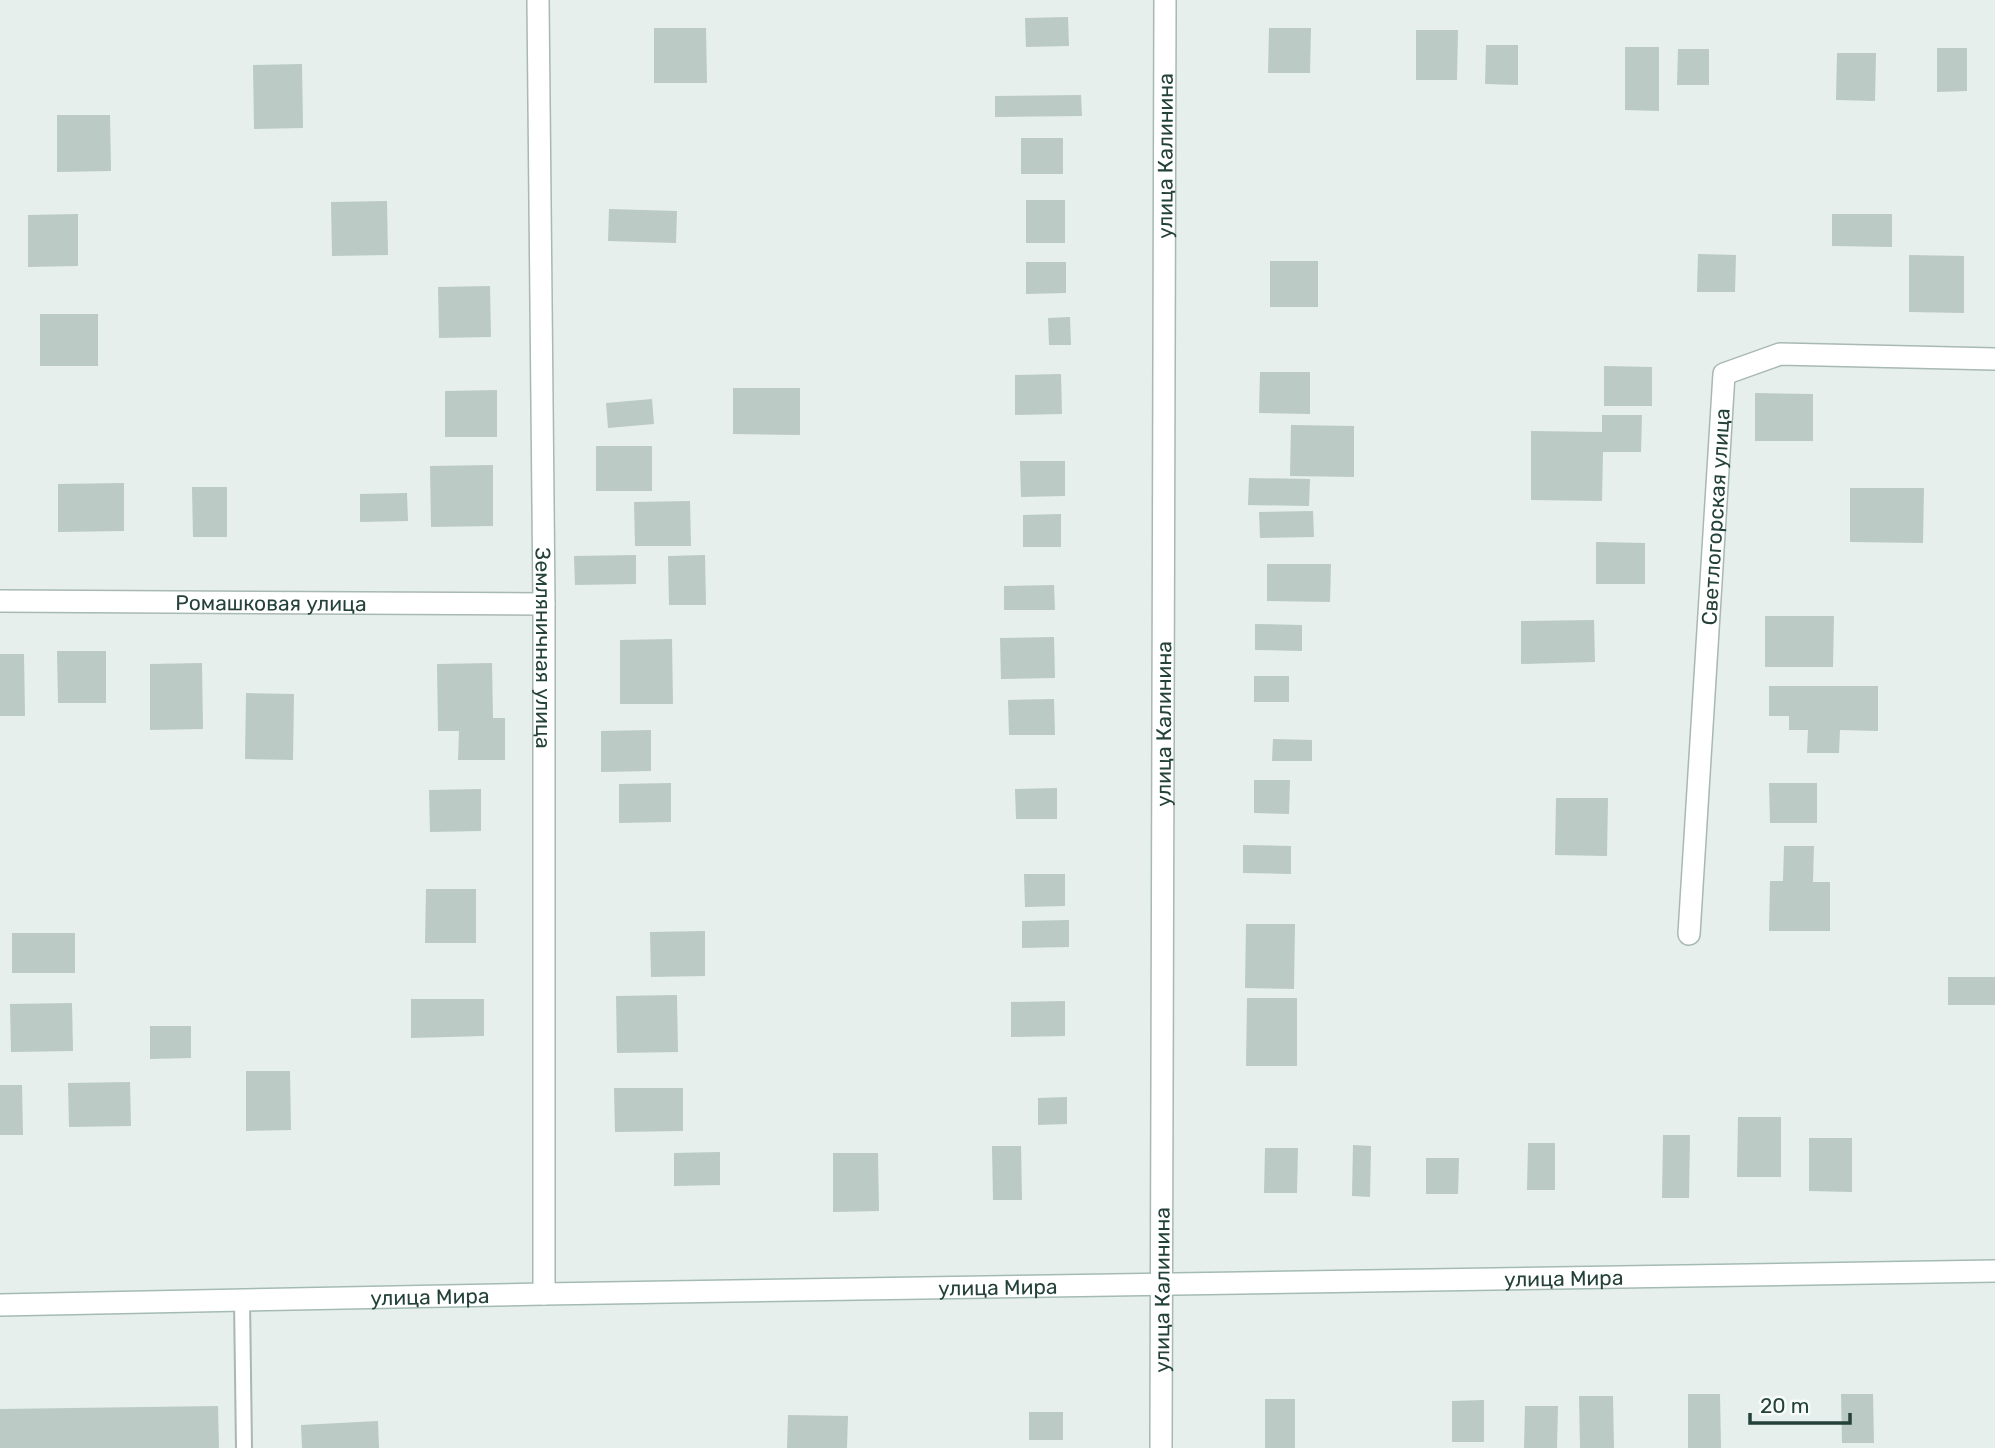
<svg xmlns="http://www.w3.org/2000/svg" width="1995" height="1448" font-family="Rubik,sans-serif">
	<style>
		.building { fill: #bbcac4 }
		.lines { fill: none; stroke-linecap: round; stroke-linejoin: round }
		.service-casing { stroke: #a8b8b2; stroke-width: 18 }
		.minor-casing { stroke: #a8b8b2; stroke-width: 24 }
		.secondary-casing { stroke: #a4bbb3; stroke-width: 24 }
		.service { stroke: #fff; stroke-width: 14 }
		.minor { stroke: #fff; stroke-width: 21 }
		.secondary { stroke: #fff; stroke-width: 21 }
		.labels { text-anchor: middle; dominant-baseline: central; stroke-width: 6; stroke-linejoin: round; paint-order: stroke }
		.street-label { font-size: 21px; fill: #24423a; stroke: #f7fbf9 }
	</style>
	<rect width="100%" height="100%" fill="#e6efeb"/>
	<g class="building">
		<path d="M 1068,17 L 1069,46 L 1026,47 L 1025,18 Z"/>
		<path d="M 654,28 L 706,28 L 707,83 L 654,83 Z"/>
		<path d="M 1269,28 L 1311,28 L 1310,73 L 1268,73 Z"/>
		<path d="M 1416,30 L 1458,30 L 1457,80 L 1416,80 Z"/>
		<path d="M 1486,45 L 1518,45 L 1518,85 L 1485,84 Z"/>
		<path d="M 1625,47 L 1659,47 L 1659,111 L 1625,110 Z"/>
		<path d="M 1937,48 L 1967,48 L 1967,91 L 1937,92 Z"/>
		<path d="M 1678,49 L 1709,49 L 1709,85 L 1677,85 Z"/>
		<path d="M 1837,53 L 1876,53 L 1875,101 L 1836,100 Z"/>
		<path d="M 302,64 L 303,128 L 254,129 L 253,65 Z"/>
		<path d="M 1081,95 L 1082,116 L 995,117 L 995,96 Z"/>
		<path d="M 57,115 L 110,115 L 111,171 L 57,172 Z"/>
		<rect x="1021" y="138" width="42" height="36"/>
		<rect x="1026" y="200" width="39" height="43"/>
		<path d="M 387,201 L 388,255 L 332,256 L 331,202 Z"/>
		<path d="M 609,209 L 677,211 L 676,243 L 608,241 Z"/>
		<path d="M 78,214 L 78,266 L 28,267 L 28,215 Z"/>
		<path d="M 1832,214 L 1892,214 L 1892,247 L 1832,246 Z"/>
		<path d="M 1698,254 L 1736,255 L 1735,292 L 1697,292 Z"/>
		<path d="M 1909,255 L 1964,256 L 1964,313 L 1909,312 Z"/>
		<rect x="1270" y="261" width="48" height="46"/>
		<path d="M 1026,262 L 1066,262 L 1066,293 L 1026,294 Z"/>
		<path d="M 490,286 L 491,337 L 439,338 L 438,287 Z"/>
		<rect x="40" y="314" width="58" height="52"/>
		<path d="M 1070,317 L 1071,345 L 1049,345 L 1048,318 Z"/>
		<path d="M 1604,366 L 1652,367 L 1652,406 L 1604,406 Z"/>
		<path d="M 1260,372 L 1310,372 L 1310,414 L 1259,413 Z"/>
		<path d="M 1061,374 L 1062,414 L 1015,415 L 1015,375 Z"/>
		<path d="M 733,388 L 800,388 L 800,435 L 733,434 Z"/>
		<path d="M 497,390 L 497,437 L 445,437 L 445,391 Z"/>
		<path d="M 1755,393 L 1813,394 L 1813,441 L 1755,441 Z"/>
		<path d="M 652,399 L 654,424 L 608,428 L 606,403 Z"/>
		<path d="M 1602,415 L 1642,415 L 1641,452 L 1603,452 L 1602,501 L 1531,500 L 1531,431 L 1602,432 Z"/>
		<path d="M 1291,425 L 1354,426 L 1354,477 L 1290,476 Z"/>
		<rect x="596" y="446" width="56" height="45"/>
		<path d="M 1020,461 L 1065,461 L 1065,496 L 1021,497 Z"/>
		<path d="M 493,465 L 493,526 L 431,527 L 430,466 Z"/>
		<path d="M 1249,478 L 1310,479 L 1309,506 L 1248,505 Z"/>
		<path d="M 124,483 L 124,531 L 58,532 L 58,484 Z"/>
		<path d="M 192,487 L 227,487 L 227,537 L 193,537 Z"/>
		<path d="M 1850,488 L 1924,488 L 1923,543 L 1850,542 Z"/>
		<path d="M 407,493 L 408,521 L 360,522 L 360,494 Z"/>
		<path d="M 690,501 L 691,546 L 635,546 L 634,502 Z"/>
		<path d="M 1313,511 L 1314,537 L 1260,538 L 1259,512 Z"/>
		<path d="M 1061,514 L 1061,547 L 1023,547 L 1023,515 Z"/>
		<path d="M 1596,542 L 1645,543 L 1645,584 L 1596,584 Z"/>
		<path d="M 636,555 L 636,584 L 575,585 L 574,556 Z"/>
		<path d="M 705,555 L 706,605 L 669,605 L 668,556 Z"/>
		<path d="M 1267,564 L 1331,564 L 1330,602 L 1267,601 Z"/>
		<path d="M 1054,585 L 1055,610 L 1004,610 L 1004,586 Z"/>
		<path d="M 1765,616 L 1834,616 L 1833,667 L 1765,667 Z"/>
		<path d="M 1594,620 L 1595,662 L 1521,664 L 1521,621 Z"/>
		<path d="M 1255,624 L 1302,625 L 1302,651 L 1255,650 Z"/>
		<path d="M 1054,637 L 1055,678 L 1001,679 L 1000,638 Z"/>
		<path d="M 672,639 L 673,704 L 620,704 L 620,640 Z"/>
		<path d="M 57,651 L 106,651 L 106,703 L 58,703 Z"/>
		<path d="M 0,654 L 24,654 L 25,716 L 0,716 Z"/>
		<path d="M 202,663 L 203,729 L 150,730 L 150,664 Z"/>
		<path d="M 492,663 L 493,718 L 505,718 L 505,760 L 458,760 L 459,731 L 438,731 L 437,664 Z"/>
		<rect x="1254" y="676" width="35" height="26"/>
		<path d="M 1769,686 L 1878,686 L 1878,731 L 1840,730 L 1839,753 L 1807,753 L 1808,730 L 1789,730 L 1789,716 L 1769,716 Z"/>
		<path d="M 246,693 L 294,694 L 293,760 L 245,759 Z"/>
		<path d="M 1054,699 L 1055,735 L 1009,735 L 1008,700 Z"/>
		<path d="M 651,730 L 651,771 L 601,772 L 601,731 Z"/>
		<path d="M 1273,739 L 1312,740 L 1312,761 L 1272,761 Z"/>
		<path d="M 1254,780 L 1290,780 L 1289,814 L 1254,813 Z"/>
		<path d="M 671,783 L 671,822 L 619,823 L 619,784 Z"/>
		<path d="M 1769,783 L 1817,783 L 1817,823 L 1770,823 Z"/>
		<path d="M 1057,788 L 1057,819 L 1016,819 L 1015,789 Z"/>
		<path d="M 481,789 L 481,831 L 430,832 L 429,790 Z"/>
		<path d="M 1556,798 L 1608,798 L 1607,856 L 1555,855 Z"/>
		<path d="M 1243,845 L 1291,846 L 1291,874 L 1243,873 Z"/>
		<path d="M 1784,846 L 1814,846 L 1813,882 L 1830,882 L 1830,931 L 1769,931 L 1770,881 L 1783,881 Z"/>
		<path d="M 1024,874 L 1065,874 L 1065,906 L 1025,907 Z"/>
		<path d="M 426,889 L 476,889 L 476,943 L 425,943 Z"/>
		<path d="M 1069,920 L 1069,947 L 1022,948 L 1022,921 Z"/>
		<path d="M 1246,924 L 1295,924 L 1294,989 L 1245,988 Z"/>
		<path d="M 705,931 L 705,976 L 651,977 L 650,932 Z"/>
		<rect x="12" y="933" width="63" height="40"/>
		<rect x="1948" y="977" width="47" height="28"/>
		<path d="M 677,995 L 678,1052 L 617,1053 L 616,996 Z"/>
		<path d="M 1247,998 L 1297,998 L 1297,1066 L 1246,1066 Z"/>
		<path d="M 411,999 L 484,999 L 484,1036 L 411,1038 Z"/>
		<path d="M 1065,1001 L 1065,1036 L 1011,1037 L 1011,1002 Z"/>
		<path d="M 72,1003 L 73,1051 L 11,1052 L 10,1004 Z"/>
		<path d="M 150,1026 L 191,1026 L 191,1058 L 150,1059 Z"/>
		<path d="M 246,1071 L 290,1071 L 291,1130 L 246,1131 Z"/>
		<path d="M 130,1082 L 131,1126 L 69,1127 L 68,1083 Z"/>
		<path d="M 0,1085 L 22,1085 L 23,1135 L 0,1135 Z"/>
		<path d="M 614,1088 L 683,1088 L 683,1131 L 615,1132 Z"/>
		<path d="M 1067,1097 L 1067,1124 L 1038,1125 L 1038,1098 Z"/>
		<path d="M 1738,1117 L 1781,1117 L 1781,1177 L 1737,1177 Z"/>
		<path d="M 1663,1135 L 1690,1135 L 1689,1198 L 1662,1198 Z"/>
		<path d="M 1809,1138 L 1852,1138 L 1852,1192 L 1809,1191 Z"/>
		<path d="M 1528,1143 L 1555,1143 L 1555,1190 L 1527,1190 Z"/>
		<path d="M 1353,1145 L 1371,1146 L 1370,1197 L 1352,1196 Z"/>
		<path d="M 992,1146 L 1021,1146 L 1022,1200 L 993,1200 Z"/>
		<path d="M 1265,1148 L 1298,1148 L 1297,1193 L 1264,1193 Z"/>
		<path d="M 720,1152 L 720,1185 L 674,1186 L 674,1153 Z"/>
		<path d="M 833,1153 L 878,1153 L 879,1211 L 833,1212 Z"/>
		<path d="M 1426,1158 L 1459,1158 L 1458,1194 L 1426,1194 Z"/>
		<path d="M 1688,1394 L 1720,1394 L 1721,1448 L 1688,1448 Z"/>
		<path d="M 1841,1394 L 1873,1394 L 1874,1443 L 1842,1443 Z"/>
		<path d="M 1579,1396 L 1613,1396 L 1614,1448 L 1580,1448 Z"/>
		<rect x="1265" y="1399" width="30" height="49"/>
		<path d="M 1484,1400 L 1484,1442 L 1452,1442 L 1452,1401 Z"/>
		<path d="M 218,1406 L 219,1448 L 0,1448 L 0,1409 Z"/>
		<path d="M 1525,1406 L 1558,1406 L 1557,1448 L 1524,1448 Z"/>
		<rect x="1029" y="1412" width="34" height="28"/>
		<path d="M 788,1415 L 848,1416 L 847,1448 L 787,1448 Z"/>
		<path d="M 378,1421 L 379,1448 L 302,1448 L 301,1425 Z"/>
	</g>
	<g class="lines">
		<defs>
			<path id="service" d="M 242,1300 L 244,1448"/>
			<g id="minor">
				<path id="s1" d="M 538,0 L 544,604 L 544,1294"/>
				<path id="s2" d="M 0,601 L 544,604"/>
				<path id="s3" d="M 1689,934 L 1724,374 L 1780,354 L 1995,359"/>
				<path id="s4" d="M 1161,1448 L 1165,0"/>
			</g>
			<g id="secondary">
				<path id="s5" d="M 0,1305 L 544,1294 L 1995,1271"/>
			</g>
		</defs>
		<use href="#service" class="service-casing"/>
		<use href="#minor" class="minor-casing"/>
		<use href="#secondary" class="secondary-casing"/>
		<use href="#service" class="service"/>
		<use href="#minor" class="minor"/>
		<use href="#secondary" class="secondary"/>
	</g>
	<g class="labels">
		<g class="street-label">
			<text stroke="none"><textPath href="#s4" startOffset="1292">улица Калинина</textPath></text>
			<text stroke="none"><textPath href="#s3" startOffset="418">Светлогорская улица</textPath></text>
			<text stroke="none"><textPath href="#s2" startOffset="271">Ромашковая улица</textPath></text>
			<text stroke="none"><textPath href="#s1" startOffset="648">Земляничная улица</textPath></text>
			<text stroke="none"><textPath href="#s4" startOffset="724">улица Калинина</textPath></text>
			<text stroke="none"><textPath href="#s5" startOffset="1564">улица Мира</textPath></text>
			<text stroke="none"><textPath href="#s5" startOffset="998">улица Мира</textPath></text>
			<text stroke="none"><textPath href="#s4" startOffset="158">улица Калинина</textPath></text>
			<text stroke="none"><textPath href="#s5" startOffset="430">улица Мира</textPath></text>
		</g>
	</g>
	<path d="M1750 1413v10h100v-10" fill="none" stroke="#24423a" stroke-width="3.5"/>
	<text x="1760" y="1413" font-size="21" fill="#24423a" stroke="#f7fbf9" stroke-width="5" paint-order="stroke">20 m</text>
</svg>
